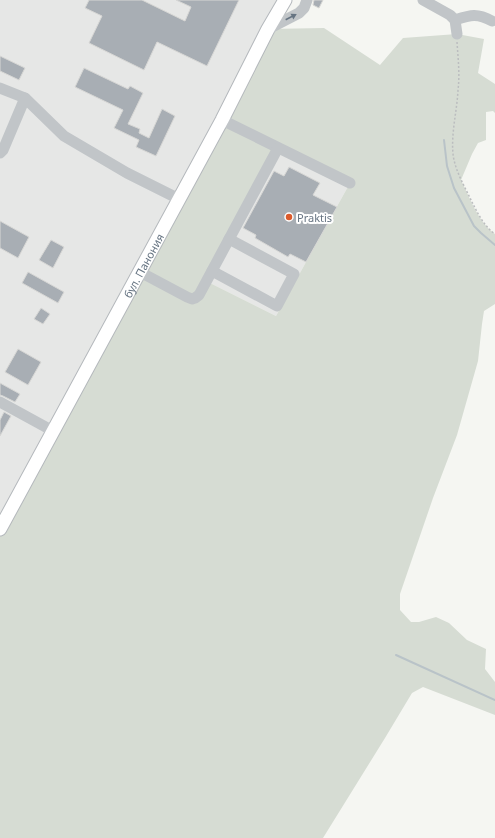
<svg xmlns="http://www.w3.org/2000/svg" width="495" height="838" font-family="'Noto Sans',sans-serif">
	<style>
		.built { fill: #e6e7e6 }
		.grass { fill: #d6dcd3; fill-rule: evenodd }
		.lines { fill: none; stroke-linecap: round; stroke-linejoin: round }
		.stream { stroke: #b9c3c8; stroke-width: 2 }
		.building { fill: #a8aeb4; stroke: #d7d7d5 }
		.major-casing { stroke: #b4b8bc; stroke-width: 15 }
		.path { stroke: #bbbdbf; stroke-width: 1.5; stroke-dasharray: 2 2; stroke-linecap: butt }
		.minor { stroke: #c1c5c8; stroke-width: 11 }
		.major { stroke: #fff; stroke-width: 13 }
		.oneway { fill: #667482 }
		.poi-dot { fill: #dc5b2c; stroke: #fff; stroke-width: 1.5 }
		.labels { text-anchor: middle; dominant-baseline: central; stroke-width: 4; stroke-linejoin: round; paint-order: stroke }
		.poi-label { font-size: 11px; fill: #667482; stroke: #fff; text-anchor: start }
		.street-label { font-size: 11px; fill: #667482; stroke: #fff }
	</style>
	<rect width="100%" height="100%" fill="#f5f6f2"/>
	<g class="built">
		<path d="M 0,0 L 285,0 L 0,529 Z"/>
		<path d="M 278,148 L 350,183 L 276,316 L 206,281 Z"/>
	</g>
	<path class="grass" d="M 324,28 L 380,65 L 403,38 L 457,34 L 484,39 L 478,73 L 495,84 L 495,113 L 493,111 L 486,112 L 486,140 L 478,143 L 472,154 L 461,180 C 470,198 478,222 495,234 L 495,304 L 484,311 L 482,324 L 478,361 L 457,435 L 433,498 L 400,594 L 400,610 L 411,622 L 419,622 L 436,617 L 449,623 L 467,640 L 486,649 L 485,669 L 495,682 L 495,715 L 423,687 L 412,693 L 385,738 L 323,838 L 0,838 L 0,529 L 268,29 ZM 278,148 L 350,183 L 276,316 L 206,281 Z"/>
	<g class="lines">
		<g class="stream">
			<path d="M 444,140 L 447,166 L 454,188 L 474,226 L 481,233 L 495,245"/>
			<path d="M 396,655 L 495,700"/>
		</g>
	</g>
	<g class="building">
		<path d="M 89,0 L 142,0 L 185,21 L 191,7 L 176,0 L 239,0 L 207,66 L 157,42 L 144,70 L 89,43 L 102,16 L 85,8 Z"/>
		<path d="M 314,0 L 323,0 L 319,8 L 313,5 Z"/>
		<path d="M 0,56 L 25,68 L 19,80 L 0,71 Z"/>
		<path d="M 84,68 L 128,89 L 130,86 L 143,93 L 128,124 L 140,129 L 139,133 L 149,138 L 162,109 L 175,116 L 156,156 L 136,147 L 139,140 L 114,128 L 123,110 L 75,87 Z"/>
		<path d="M 289,167 L 320,183 L 313,195 L 337,207 L 306,262 L 290,254 L 288,257 L 255,238 L 256,235 L 243,228 L 274,171 L 284,176 Z"/>
		<path d="M 0,221 L 29,237 L 18,258 L 0,248 Z"/>
		<path d="M 51,240 L 64,247 L 53,268 L 39,260 Z"/>
		<path d="M 28,272 L 64,292 L 58,303 L 22,283 Z"/>
		<path d="M 41,308 L 50,314 L 43,324 L 34,319 Z"/>
		<path d="M 18,349 L 41,362 L 28,385 L 5,372 Z"/>
		<path d="M 0,383 L 20,394 L 15,402 L 3,396 L 0,395 Z"/>
		<path d="M 4,412 L 11,416 L 0,436 L 0,420 Z"/>
	</g>
	<g class="lines">
		<defs>
			<g id="major">
				<path id="s1" d="M 0,529 L 222,120 L 268,29 L 285,0"/>
			</g>
		</defs>
		<use href="#major" class="major-casing"/>
		<path class="path" d="M 457,42 C 458,58 460,74 458,90 C 457,111 451,133 453,154 C 455,171 465,187 472,202 C 478,214 484,226 495,234"/>
		<g class="minor">
			<path d="M 423,0 L 450,15 L 455,20 L 457,34"/>
			<path d="M 455,20 C 471,15 477,13 492,21"/>
			<path d="M 268,29 L 299,13 L 304,8 L 307,0"/>
			<path d="M 0,88 L 25,98 L 64,136 L 127,173 L 179,199"/>
			<path d="M 222,120 L 350,183"/>
			<path d="M 0,153 L 3,150 L 25,98"/>
			<path d="M 212,271 L 277,306 L 294,274 L 229,239"/>
			<path d="M 140,272 L 187,297 L 192,299 L 195,298 L 199,295 L 278,148"/>
			<path d="M 0,402 L 53,431"/>
		</g>
		<use href="#major" class="major"/>
	</g>
	<defs><path id="oneway-solid" d="M-6-.8H1V-3.2L6.5 0L1 3.2V.8H-6Z"/></defs>
	<use class="oneway" href="#oneway-solid" transform="translate(291 17) rotate(-27)"/>
	<circle class="poi-dot" cx="289" cy="217" r="4"/>
	<g class="labels">
		<g class="poi-label">
			<text x="297" y="217">Praktis</text>
		</g>
		<g class="street-label">
			<text stroke="none"><textPath href="#s1" startOffset="300">бул. Панония</textPath></text>
		</g>
	</g>
</svg>
